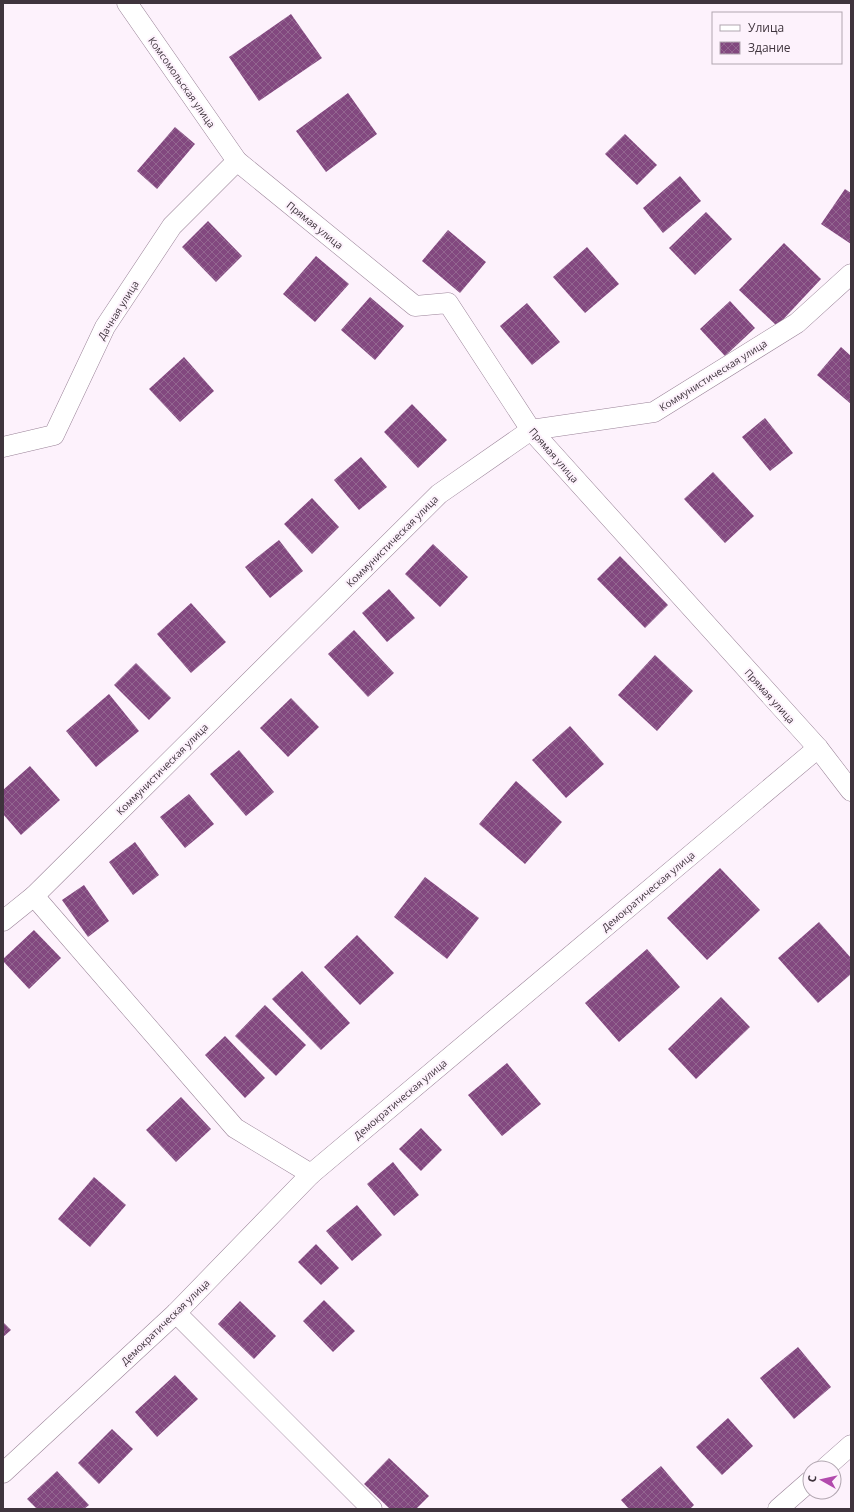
<svg xmlns="http://www.w3.org/2000/svg" width="854" height="1512" font-family="'Open Sans',sans-serif">
	<style>
		.building { fill: url(#building-cross-hatch) }
		.lines { fill: none; stroke-linecap: round; stroke-linejoin: round }
		.minor-casing { stroke: #9a8398; stroke-width: 21 }
		.minor { stroke: #fff; stroke-width: 20 }
		.labels { text-anchor: middle; dominant-baseline: central; stroke-width: 4; stroke-linejoin: round; paint-order: stroke }
		.street-label { font-size: 10px; fill: #3f343d; stroke: #fdf2fc }
	</style>
	<defs>
		<pattern id="building-cross-hatch" width="8" height="8" patternUnits="userSpaceOnUse"><rect width="8" height="8" fill="#82487f"/><path d="M0 0l8 8M0 8l8-8" fill="none" stroke="#936690"/></pattern>
	</defs>
	<rect width="100%" height="100%" fill="#fdf2fc"/>
	<g class="building">
		<path d="M 291,14 L 322,58 L 259,101 L 229,57 Z"/>
		<path d="M 348,93 L 377,134 L 326,172 L 296,131 Z"/>
		<path d="M 175,127 L 195,144 L 157,189 L 137,171 Z"/>
		<path d="M 625,134 L 657,165 L 637,185 L 605,154 Z"/>
		<path d="M 680,176 L 701,201 L 663,233 L 643,208 Z"/>
		<path d="M 845,189 L 851,193 L 851,244 L 821,224 Z"/>
		<path d="M 706,212 L 732,239 L 695,275 L 669,248 Z"/>
		<path d="M 208,221 L 242,256 L 216,282 L 182,247 Z"/>
		<path d="M 448,230 L 486,262 L 460,293 L 422,261 Z"/>
		<path d="M 784,243 L 821,279 L 777,326 L 739,290 Z"/>
		<path d="M 587,247 L 619,284 L 585,313 L 553,277 Z"/>
		<path d="M 316,256 L 349,284 L 315,322 L 283,294 Z"/>
		<path d="M 370,297 L 404,326 L 375,360 L 341,330 Z"/>
		<path d="M 730,301 L 755,328 L 725,356 L 700,329 Z"/>
		<path d="M 527,303 L 560,342 L 532,365 L 500,326 Z"/>
		<path d="M 841,347 L 851,356 L 851,404 L 817,375 Z"/>
		<path d="M 184,357 L 214,391 L 180,422 L 149,389 Z"/>
		<path d="M 412,404 L 447,440 L 418,468 L 384,432 Z"/>
		<path d="M 765,418 L 793,453 L 770,471 L 742,437 Z"/>
		<path d="M 361,457 L 387,487 L 359,510 L 334,480 Z"/>
		<path d="M 713,472 L 754,516 L 725,543 L 684,499 Z"/>
		<path d="M 312,498 L 339,527 L 312,554 L 284,524 Z"/>
		<path d="M 279,540 L 303,571 L 270,598 L 245,567 Z"/>
		<path d="M 433,544 L 468,577 L 440,607 L 405,574 Z"/>
		<path d="M 620,556 L 668,605 L 645,628 L 597,579 Z"/>
		<path d="M 389,589 L 415,618 L 387,642 L 362,613 Z"/>
		<path d="M 191,603 L 226,642 L 191,673 L 157,634 Z"/>
		<path d="M 354,630 L 394,673 L 368,697 L 328,654 Z"/>
		<path d="M 655,655 L 693,691 L 657,731 L 618,695 Z"/>
		<path d="M 136,663 L 171,698 L 149,720 L 114,685 Z"/>
		<path d="M 109,694 L 139,731 L 96,767 L 66,731 Z"/>
		<path d="M 291,698 L 319,727 L 288,757 L 260,728 Z"/>
		<path d="M 570,726 L 604,764 L 566,798 L 532,760 Z"/>
		<path d="M 239,750 L 274,792 L 246,816 L 210,774 Z"/>
		<path d="M 30,766 L 60,800 L 21,835 L 3,814 L 3,790 Z"/>
		<path d="M 516,781 L 562,822 L 525,864 L 479,824 Z"/>
		<path d="M 189,794 L 214,824 L 185,848 L 160,817 Z"/>
		<path d="M 135,842 L 159,875 L 133,895 L 109,862 Z"/>
		<path d="M 720,868 L 760,910 L 707,960 L 667,918 Z"/>
		<path d="M 425,877 L 479,918 L 447,959 L 394,917 Z"/>
		<path d="M 84,885 L 109,921 L 88,937 L 62,900 Z"/>
		<path d="M 819,922 L 851,958 L 851,974 L 818,1003 L 778,958 Z"/>
		<path d="M 34,930 L 61,958 L 29,989 L 3,961 L 3,959 Z"/>
		<path d="M 357,935 L 394,973 L 360,1005 L 324,967 Z"/>
		<path d="M 647,949 L 680,987 L 619,1042 L 585,1003 Z"/>
		<path d="M 302,971 L 350,1023 L 321,1050 L 272,999 Z"/>
		<path d="M 721,997 L 750,1027 L 696,1079 L 668,1049 Z"/>
		<path d="M 265,1005 L 306,1045 L 276,1076 L 235,1036 Z"/>
		<path d="M 225,1036 L 265,1078 L 245,1098 L 205,1055 Z"/>
		<path d="M 507,1063 L 541,1104 L 502,1136 L 468,1095 Z"/>
		<path d="M 181,1097 L 211,1129 L 176,1162 L 146,1130 Z"/>
		<path d="M 421,1128 L 442,1150 L 421,1171 L 399,1149 Z"/>
		<path d="M 393,1162 L 419,1195 L 394,1216 L 367,1184 Z"/>
		<path d="M 94,1177 L 126,1205 L 90,1247 L 58,1219 Z"/>
		<path d="M 357,1205 L 382,1235 L 352,1261 L 326,1231 Z"/>
		<path d="M 316,1244 L 339,1268 L 321,1285 L 298,1262 Z"/>
		<path d="M 324,1300 L 355,1331 L 333,1352 L 303,1321 Z"/>
		<path d="M 240,1301 L 276,1336 L 254,1359 L 218,1324 Z"/>
		<path d="M 3,1322 L 11,1330 L 3,1337 Z"/>
		<path d="M 798,1347 L 831,1387 L 794,1419 L 760,1378 Z"/>
		<path d="M 175,1375 L 198,1399 L 157,1437 L 135,1412 Z"/>
		<path d="M 728,1418 L 753,1446 L 722,1475 L 696,1447 Z"/>
		<path d="M 112,1429 L 133,1449 L 99,1484 L 78,1463 Z"/>
		<path d="M 389,1458 L 429,1496 L 416,1509 L 390,1509 L 364,1484 Z"/>
		<path d="M 661,1466 L 694,1505 L 690,1509 L 629,1509 L 621,1500 Z"/>
		<path d="M 57,1471 L 89,1505 L 84,1509 L 37,1509 L 27,1499 Z"/>
	</g>
	<g class="lines">
		<defs>
			<g id="minor">
				<path d="M 127,3 L 237,161 L 415,306 L 448,303 L 531,430 L 818,748 L 851,791"/>
				<path d="M 3,447 L 54,435 L 105,327 L 172,226 L 237,161"/>
				<path d="M 34,896 L 235,1128 L 311,1174"/>
				<path d="M 3,921 L 34,896 L 439,494 L 531,430 L 654,412 L 797,323 L 851,274"/>
				<path d="M 176,1313 L 372,1509"/>
				<path d="M 825,1468 L 851,1445"/>
				<path d="M 3,1473 L 176,1313 L 311,1174 L 818,748"/>
				<path d="M 778,1509 L 810,1481"/>
			</g>
		</defs>
		<use href="#minor" class="minor-casing"/>
		<use href="#minor" class="minor"/>
	</g>
	<g class="labels">
		<g class="street-label">
			<text transform="translate(182 82) rotate(55)">Комсомольская улица</text>
			<text transform="translate(315 225) rotate(39)">Прямая улица</text>
			<text transform="translate(118 310) rotate(-58)">Дачная улица</text>
			<text transform="translate(713 375) rotate(-32)">Коммунистическая улица</text>
			<text transform="translate(554 455) rotate(49)">Прямая улица</text>
			<text transform="translate(392 541) rotate(-45)">Коммунистическая улица</text>
			<text transform="translate(770 696) rotate(48)">Прямая улица</text>
			<text transform="translate(162 769) rotate(-45)">Коммунистическая улица</text>
			<text transform="translate(648 891) rotate(-40)">Демократическая улица</text>
			<text transform="translate(400 1099) rotate(-40)">Демократическая улица</text>
			<text transform="translate(165 1322) rotate(-44)">Демократическая улица</text>
		</g>
	</g>
	<rect width="854" height="1512" fill="none" stroke="#3f343d" stroke-width="8"/>
	<rect x="712" y="12" width="130" height="52" fill="#fdf2fc" stroke="#b1a6b0"/>
	<rect x="720" y="25" width="20" height="6" fill="#ffffff" stroke="#b1a6b0"/>
	<text x="748" y="32" font-size="12" fill="#3f343d">Улица</text>
	<rect x="720" y="42" width="20" height="12" fill="url(#building-cross-hatch)" stroke="#b1a6b0"/>
	<text x="748" y="52" font-size="12" fill="#3f343d">Здание</text>
	<g transform="translate(822 1480) rotate(278)"><circle r="19" fill="#fdf2fc" stroke="#b1a6b0"/>
	<path d="M0-3L7 15L0 10L-7 15Z" fill="#b24aad"/>
	<text y="-6" font-size="11" font-weight="bold" text-anchor="middle" fill="#3f343d">С</text>
	</g>
</svg>
